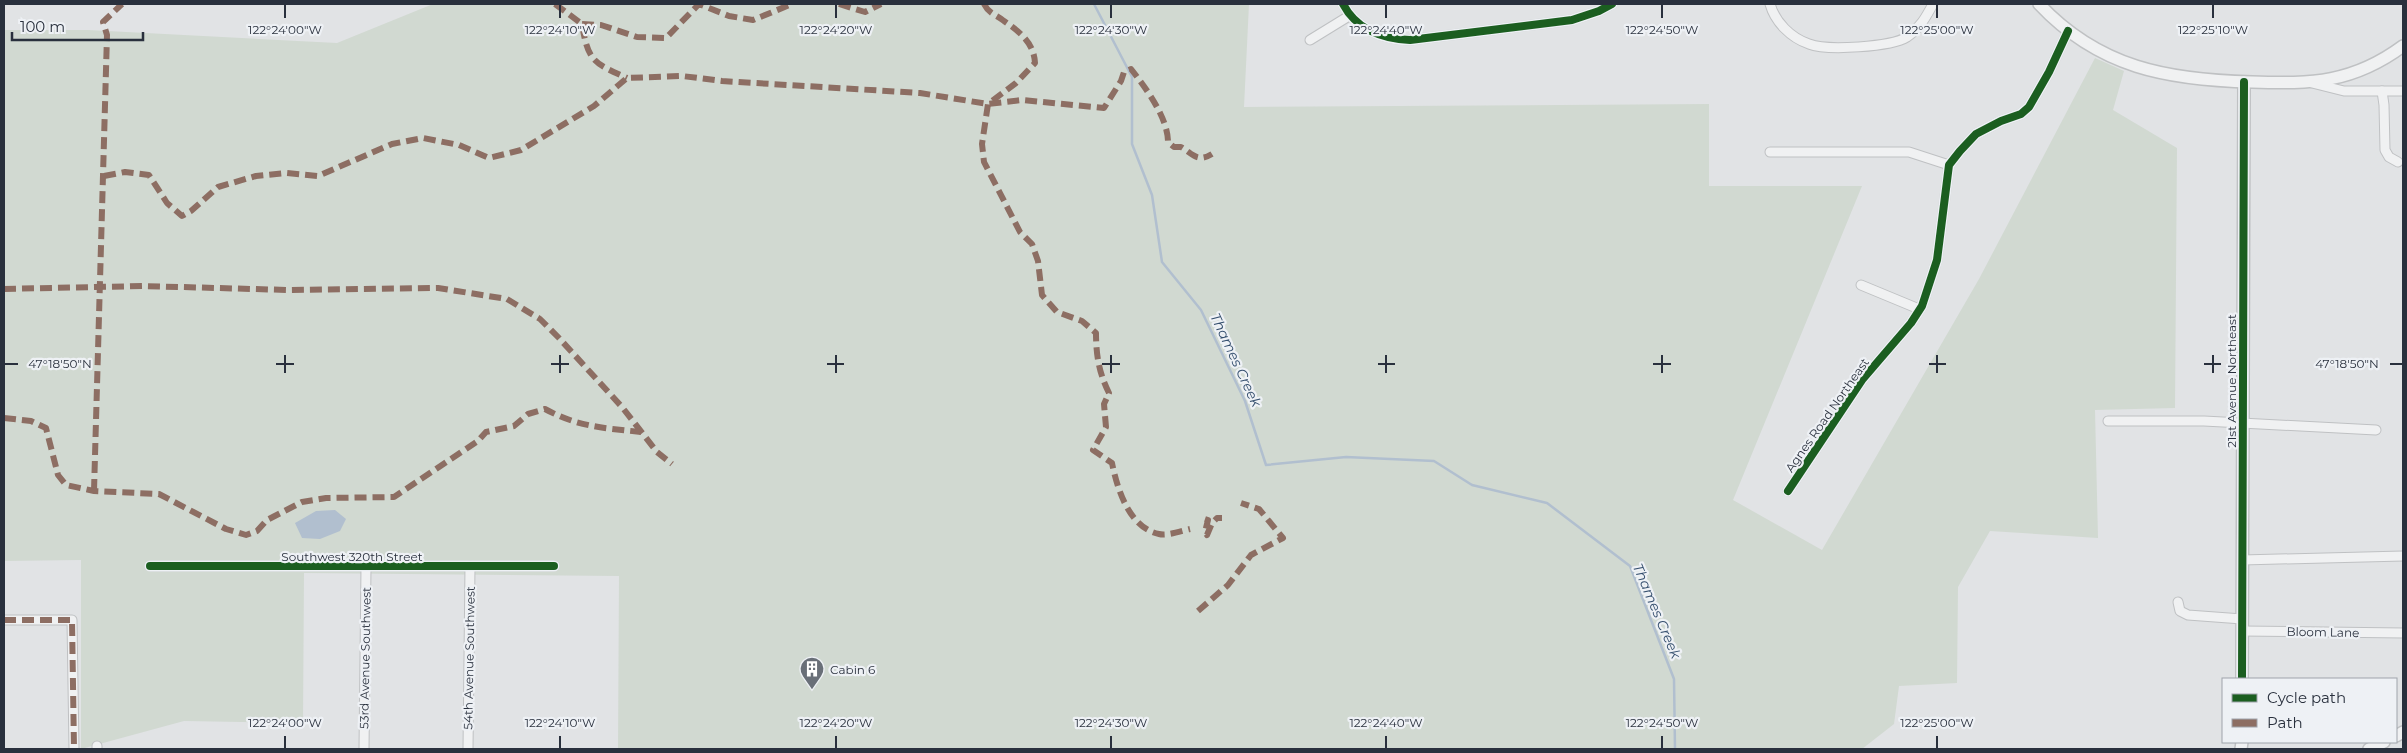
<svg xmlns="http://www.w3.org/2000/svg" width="2407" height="753" font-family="Montserrat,sans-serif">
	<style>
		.green { fill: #d1d9d1 }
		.water { fill: #b1bfcf }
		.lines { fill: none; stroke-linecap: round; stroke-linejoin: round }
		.stream { stroke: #b1bfcf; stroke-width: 2.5 }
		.minor-casing { stroke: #bfc1c3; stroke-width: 11 }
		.tertiary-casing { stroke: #bfc1c3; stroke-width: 14 }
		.minor { stroke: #f0f1f2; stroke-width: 9 }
		.tertiary { stroke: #f0f1f2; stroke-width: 11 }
		.quiet { stroke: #8d6e63; stroke-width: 6; stroke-dasharray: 12 6; stroke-linecap: butt }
		.cycleway-casing { stroke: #eef1f5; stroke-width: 11 }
		.cycleway { stroke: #1b5e20; stroke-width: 8 }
		.ticks { fill: none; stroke: #29303d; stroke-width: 2 }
		.labels { text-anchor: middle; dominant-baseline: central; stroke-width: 4.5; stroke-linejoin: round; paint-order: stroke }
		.street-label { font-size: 12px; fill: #29303d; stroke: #eef1f5 }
		.poi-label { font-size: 12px; fill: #29303d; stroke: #eef1f5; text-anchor: start }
		.water-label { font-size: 14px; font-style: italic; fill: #354f6e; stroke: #eef1f5 }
		.ticks-label { font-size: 12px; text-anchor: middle; fill: #29303d; stroke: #eef1f5; stroke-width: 4.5; stroke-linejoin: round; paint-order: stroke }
	</style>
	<rect width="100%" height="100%" fill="#e1e3e5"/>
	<path class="green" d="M 433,4 L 1249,4 L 1244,107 L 1709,104 L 1709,186 L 1862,186 L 1733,500 L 1822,550 L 1979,279 L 2095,58 L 2124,71 L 2113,110 L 2177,148 L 2175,408 L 2095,410 L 2098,538 L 1990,531 L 1958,587 L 1957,683 L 1899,686 L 1894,724 L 1862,749 L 618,749 L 619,576 L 304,573 L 303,723 L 184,721 L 81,749 L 81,560 L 4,561 L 4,30 L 88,30 L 337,43 Z"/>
	<path class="water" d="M 335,510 L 346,519 L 340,531 L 320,539 L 302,538 L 295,523 L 316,511 Z"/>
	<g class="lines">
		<path class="stream" d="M 1094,4 L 1132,77 L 1132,144 L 1152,195 L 1162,262 L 1201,310 L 1245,401 L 1266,465 L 1346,457 L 1434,461 L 1472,485 L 1547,503 L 1630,566 L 1674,679 L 1675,749"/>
		<defs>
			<g id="minor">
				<path d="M 1343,4 C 1356,29 1382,39 1410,40 L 1572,20 L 1599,11 L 1612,4"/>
				<path d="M 1770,4 C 1775,22 1791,38 1809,44 C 1827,51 1891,47 1907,37 C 1920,28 1926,17 1933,4"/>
				<path d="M 1310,40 L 1349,16"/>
				<path d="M 2308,82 L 2344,91 L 2403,91"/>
				<path d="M 2382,91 L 2384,105 L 2385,150 L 2389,157 L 2398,162"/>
				<path d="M 1770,152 L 1909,152 L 1949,165"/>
				<path d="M 1861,285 L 1919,309"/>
				<path d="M 2108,421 L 2204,421 L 2376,430"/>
				<path d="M 1788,491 L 1862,380 L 1911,323 L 1922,306 L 1937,260 L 1949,165 L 1960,151 L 1976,134 L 2001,121 L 2021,114 L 2029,107 L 2049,72 L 2068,31"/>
				<path d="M 2242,560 L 2403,556"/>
				<path d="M 150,566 L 554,566"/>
				<path d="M 2178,602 L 2180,611 L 2188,615 L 2242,619"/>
				<path d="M 4,620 L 72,620 L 74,749"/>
				<path d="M 2242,631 L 2403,633"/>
				<path d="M 97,749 L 97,746"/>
				<path d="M 364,749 L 366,567"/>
				<path d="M 468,749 L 470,566"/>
			</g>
			<g id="tertiary">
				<path d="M 2039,4 C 2099,68 2168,80 2252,82 C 2312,84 2353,83 2403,46"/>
				<path d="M 2242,679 L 2244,82"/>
				<path d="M 2396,736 L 2403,732"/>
				<path d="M 2241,749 L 2242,742"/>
				<path d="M 2369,749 L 2384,742"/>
			</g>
		</defs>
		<use href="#minor" class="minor-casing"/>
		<use href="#tertiary" class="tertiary-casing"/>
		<use href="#minor" class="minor"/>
		<use href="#tertiary" class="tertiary"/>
		<g class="quiet">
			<path d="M 555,4 L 582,24 C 588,62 594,63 627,78"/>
			<path d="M 839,4 L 865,12 L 881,4"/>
			<path d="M 984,4 C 989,14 995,14 1004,21 C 1020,32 1034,43 1035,63 L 1016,83 L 988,104 L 982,144 L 984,162 L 1020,232 L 1032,244 L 1038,261 L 1042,295 L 1057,312 L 1082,321 L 1096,333 C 1096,355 1099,373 1109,393 L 1104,404 L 1106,427 L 1093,450 L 1112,463 C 1117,488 1129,528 1159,534 C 1167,536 1181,531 1190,529"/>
			<path d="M 582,24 L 601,25 L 637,37 L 666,38 L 699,4 L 729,16 L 753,20 L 792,4"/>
			<path d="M 104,176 L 125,172 L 149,175 L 167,203 L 182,216 L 191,211 L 218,187 L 256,176 L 286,173 L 318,176 L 392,144 L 423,138 L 459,145 L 489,158 L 521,150 L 594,106 L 627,78 L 682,76 L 722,81 L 920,93 L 988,104 L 1022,100 L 1104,108 L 1121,81 L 1124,72 L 1131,69 C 1146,88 1168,118 1168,142 L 1174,147 L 1181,147 C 1193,154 1197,163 1212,154"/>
			<path d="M 4,289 L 143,286 L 289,290 L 438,288 L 507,299 L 540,319 L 559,338 L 622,407 L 657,452 L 672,464"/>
			<path d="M 1224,336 L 1226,335"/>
			<path d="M 4,418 L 31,421 L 46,428 L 58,475 L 66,485 L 94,491 L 159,494 L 226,529 L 246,535 L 257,531 L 267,520 L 302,502 L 326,498 L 394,497 L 478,441 L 486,432 L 514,426 L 528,414 L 545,409 C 578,427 604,428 641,432"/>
			<path d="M 94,491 L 107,35 L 103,22 L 122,4"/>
			<path d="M 1205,519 L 1208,520 L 1205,532 L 1207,535 L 1212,523 L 1217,518 L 1222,518"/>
			<path d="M 1198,611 L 1228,585 L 1251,555 L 1283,538 L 1259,509 L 1241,503"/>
			<path d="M 4,620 L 72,620 L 74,749"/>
		</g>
		<defs>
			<g id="cycleway">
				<path d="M 1343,4 C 1356,29 1382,39 1410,40 L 1572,20 L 1599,11 L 1612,4"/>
				<path d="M 1788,491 L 1862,380 L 1911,323 L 1922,306 L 1937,260 L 1949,165 L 1960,151 L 1976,134 L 2001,121 L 2021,114 L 2029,107 L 2049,72 L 2068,31"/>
				<path d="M 150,566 L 554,566"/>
				<path d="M 2242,679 L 2244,82"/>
			</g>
		</defs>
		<use href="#cycleway" class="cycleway-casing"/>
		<use href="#cycleway" class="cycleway"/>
	</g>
	<path class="ticks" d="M 285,5 L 285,18M 560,5 L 560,18M 836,5 L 836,18M 1111,5 L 1111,18M 1386,5 L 1386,18M 1662,5 L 1662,18M 1937,5 L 1937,18M 2213,5 L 2213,18M 285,355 L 285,373M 560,355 L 560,373M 836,355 L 836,373M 1111,355 L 1111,373M 1386,355 L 1386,373M 1662,355 L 1662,373M 1937,355 L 1937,373M 2213,355 L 2213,373M 5,364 L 18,364M 276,364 L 294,364M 551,364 L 569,364M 827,364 L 844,364M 1102,364 L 1120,364M 1378,364 L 1395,364M 1653,364 L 1671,364M 1929,364 L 1946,364M 2204,364 L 2221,364M 2390,364 L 2402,364M 285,736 L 285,748M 560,736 L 560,748M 836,736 L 836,748M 1111,736 L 1111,748M 1386,736 L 1386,748M 1662,736 L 1662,748M 1937,736 L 1937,748"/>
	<defs>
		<symbol id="building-pin" viewBox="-11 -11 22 30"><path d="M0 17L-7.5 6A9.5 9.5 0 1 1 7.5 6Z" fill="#696f78" stroke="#eef1f5"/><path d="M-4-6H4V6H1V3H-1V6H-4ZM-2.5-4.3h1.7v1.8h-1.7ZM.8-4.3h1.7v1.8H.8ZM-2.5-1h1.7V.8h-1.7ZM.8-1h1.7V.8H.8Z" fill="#fff"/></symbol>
	</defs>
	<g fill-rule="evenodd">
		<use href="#building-pin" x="798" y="655" width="28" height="38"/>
	</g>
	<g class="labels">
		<g class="street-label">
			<text transform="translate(2231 381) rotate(-90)">21st Avenue Northeast</text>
			<text transform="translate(1827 415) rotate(-55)">Agnes Road Northeast</text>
			<text x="352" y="556">Southwest 320th Street</text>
			<text transform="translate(2323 632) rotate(1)">Bloom Lane</text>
			<text transform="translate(365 658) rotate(-89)">53rd Avenue Southwest</text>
			<text transform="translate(469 658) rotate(-89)">54th Avenue Southwest</text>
		</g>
		<g class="poi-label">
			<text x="830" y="669">Cabin 6</text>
		</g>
		<g class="water-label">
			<text transform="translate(1236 360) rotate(65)">Thames Creek</text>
			<text transform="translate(1657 611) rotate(67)">Thames Creek</text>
		</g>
	</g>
	<g class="ticks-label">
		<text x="285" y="34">122°24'00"W</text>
		<text x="560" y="34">122°24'10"W</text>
		<text x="836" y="34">122°24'20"W</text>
		<text x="1111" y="34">122°24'30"W</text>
		<text x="1386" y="34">122°24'40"W</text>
		<text x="1662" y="34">122°24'50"W</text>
		<text x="1937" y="34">122°25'00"W</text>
		<text x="2213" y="34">122°25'10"W</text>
		<text x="2347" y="368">47°18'50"N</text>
		<text x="60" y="368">47°18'50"N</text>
		<text x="285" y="727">122°24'00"W</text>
		<text x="560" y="727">122°24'10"W</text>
		<text x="836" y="727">122°24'20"W</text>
		<text x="1111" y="727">122°24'30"W</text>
		<text x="1386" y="727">122°24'40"W</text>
		<text x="1662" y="727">122°24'50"W</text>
		<text x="1937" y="727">122°25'00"W</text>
	</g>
	<rect width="2407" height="753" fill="none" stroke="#29303d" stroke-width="10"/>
	<rect x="2222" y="678" width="175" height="65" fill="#eef1f5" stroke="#9fa4ab"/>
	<rect x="2232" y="694" width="25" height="8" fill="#1b5e20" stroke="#9fa4ab"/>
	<text x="2267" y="703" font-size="15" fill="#29303d">Cycle path</text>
	<rect x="2232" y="719" width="25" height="8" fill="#8d6e63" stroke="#9fa4ab"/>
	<text x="2267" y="728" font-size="15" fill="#29303d">Path</text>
	<path d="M12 32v8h131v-8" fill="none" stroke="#29303d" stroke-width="2.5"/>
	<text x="20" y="32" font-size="15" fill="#29303d" stroke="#eef1f5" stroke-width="4" paint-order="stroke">100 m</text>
</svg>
